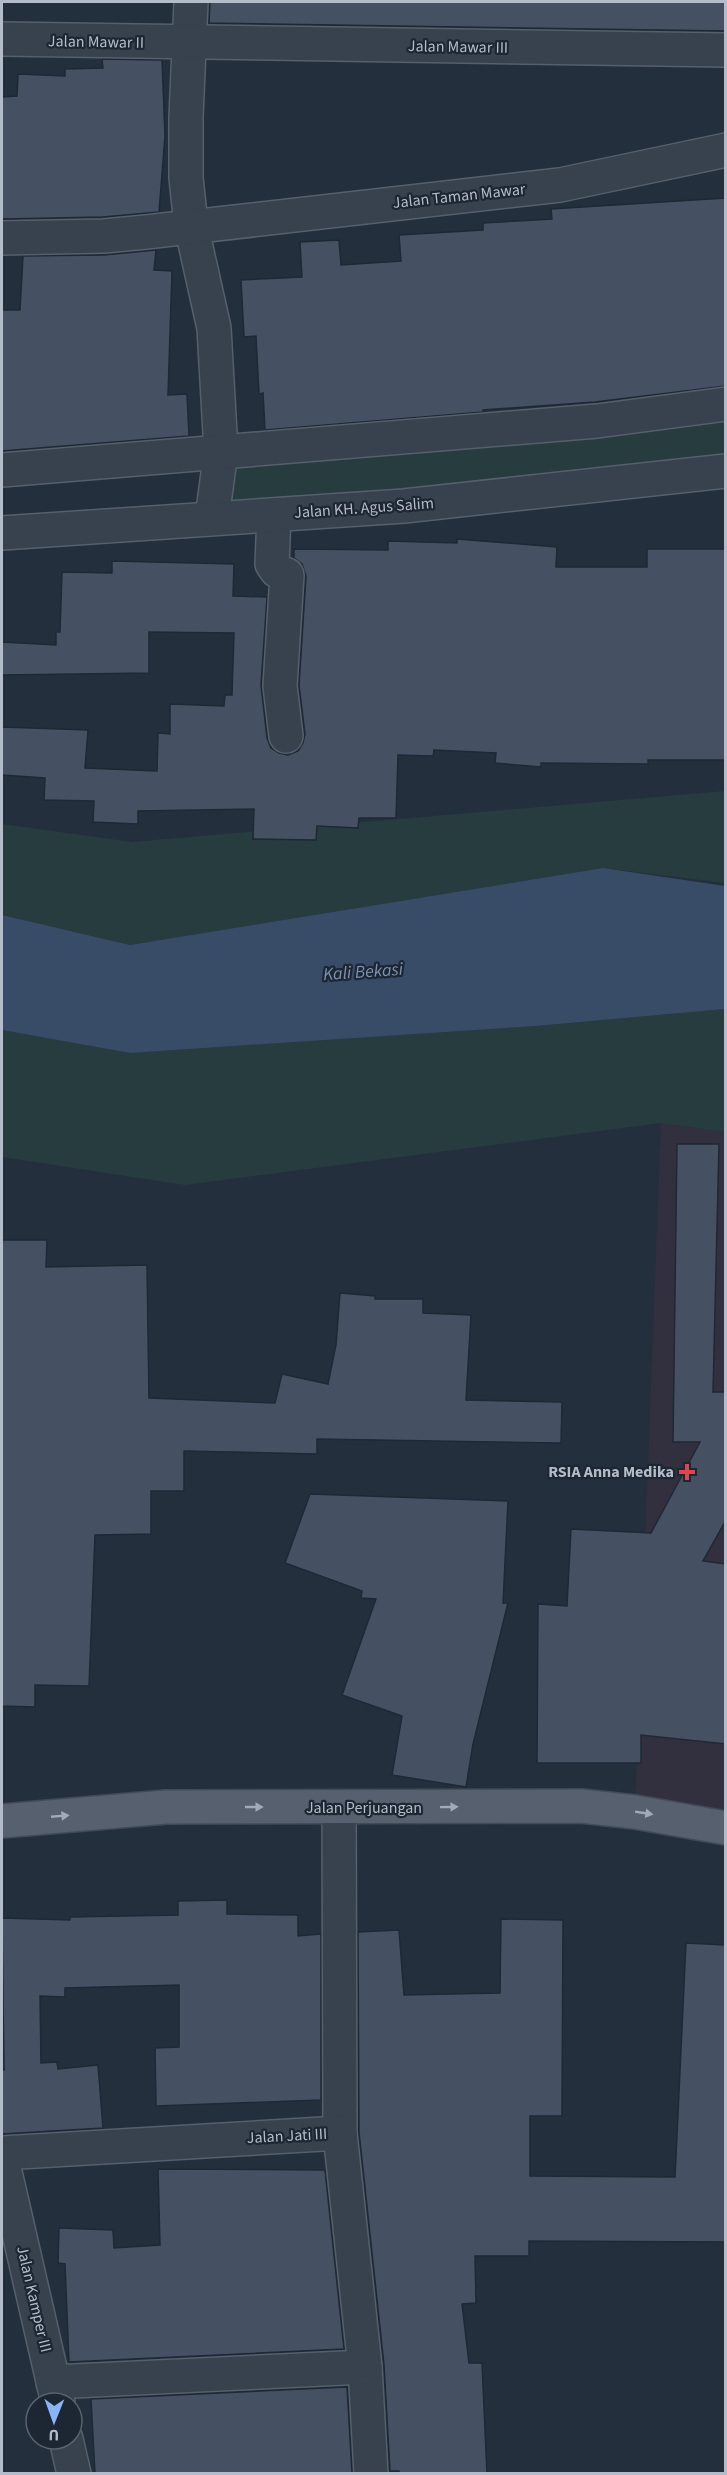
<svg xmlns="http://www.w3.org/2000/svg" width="727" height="2475" font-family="'Source Sans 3',sans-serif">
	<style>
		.medical { fill: #32303f }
		.green { fill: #263c3f }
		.water { fill: #394c67 }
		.building { fill: #455162; stroke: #1f2835; stroke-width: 1.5 }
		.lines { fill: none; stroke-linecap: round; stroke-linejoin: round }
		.minor-casing { stroke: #565f6c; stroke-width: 36 }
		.major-casing { stroke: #414a57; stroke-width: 36 }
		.minor { stroke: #38414e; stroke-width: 33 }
		.major { stroke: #56606e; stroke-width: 33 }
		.oneway { fill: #a1aab7 }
		.health-dot { fill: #e0444e; stroke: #1d2633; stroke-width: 2 }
		.labels { text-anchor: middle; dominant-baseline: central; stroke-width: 4.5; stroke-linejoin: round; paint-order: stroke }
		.street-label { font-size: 16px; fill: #b4bcc9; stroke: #1d2633 }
		.poi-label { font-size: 16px; font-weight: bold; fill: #b4bcc9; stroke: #1d2633; text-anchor: end }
		.water-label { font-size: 18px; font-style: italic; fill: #7c92b1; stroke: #1d2633 }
	</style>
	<rect width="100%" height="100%" fill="#242f3e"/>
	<path class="medical" d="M 661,1123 L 725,1132 L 725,1828 L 635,1812 Z"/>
	<g class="green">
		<path d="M 725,404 L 725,471 L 212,518 L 221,451 Z"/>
		<path d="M 725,791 L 725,883 L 603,868 L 130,945 L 2,915 L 2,824 L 132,842 Z"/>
		<path d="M 725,1009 L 725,1132 L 661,1123 L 185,1185 L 2,1157 L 2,1030 L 130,1053 L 536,1026 Z"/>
	</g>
	<path class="water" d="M 603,868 L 725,886 L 725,1009 L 536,1026 L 130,1053 L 2,1030 L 2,915 L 130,945 Z"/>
	<g class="building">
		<path d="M 210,2 L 726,2 L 726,31 L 209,23 Z"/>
		<path d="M 102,59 L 162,60 L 165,136 L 159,212 L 103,217 L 2,219 L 2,97 L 17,96 L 18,74 L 65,76 L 65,69 L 103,68 Z"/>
		<path d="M 726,198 L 726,386 L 595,402 L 483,410 L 483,412 L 265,430 L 263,393 L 259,394 L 256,336 L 244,337 L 241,280 L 302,277 L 300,242 L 339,240 L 341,265 L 401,261 L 399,235 L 483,230 L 483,223 L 552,219 L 551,209 Z"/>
		<path d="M 156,250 L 154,270 L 172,271 L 168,395 L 187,394 L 189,436 L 2,451 L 2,310 L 20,310 L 23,256 L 104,255 Z"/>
		<path d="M 457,539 L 557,547 L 556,567 L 647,567 L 647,549 L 726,549 L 726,760 L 648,760 L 648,764 L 541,763 L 541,767 L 495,763 L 496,753 L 434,750 L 433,756 L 398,755 L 396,818 L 359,818 L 358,828 L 317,826 L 316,840 L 253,839 L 254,809 L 138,811 L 138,824 L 93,822 L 94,801 L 44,800 L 45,778 L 2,775 L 2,727 L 88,730 L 85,768 L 157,771 L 158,733 L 170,734 L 170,704 L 224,706 L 225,695 L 232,695 L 234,633 L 149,632 L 149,673 L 2,675 L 2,642 L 56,645 L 56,632 L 60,632 L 62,572 L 112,573 L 112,561 L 234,564 L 233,596 L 267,597 L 261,685 L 267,738 L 271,748 L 279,753 L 288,755 L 298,751 L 303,743 L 305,734 L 299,685 L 306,576 L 302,564 L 294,558 L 294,549 L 388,550 L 388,541 L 457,543 Z"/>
		<path d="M 677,1144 L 719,1144 L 713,1392 L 726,1392 L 726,1520 L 703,1561 L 726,1564 L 726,1744 L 641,1735 L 641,1763 L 537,1763 L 538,1604 L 567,1606 L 571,1529 L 651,1533 L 700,1442 L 673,1442 Z"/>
		<path d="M 2,1240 L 47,1240 L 46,1267 L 147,1265 L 149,1398 L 275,1403 L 282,1374 L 328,1384 L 336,1345 L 340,1293 L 375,1296 L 375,1299 L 423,1299 L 423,1313 L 471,1315 L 466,1400 L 562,1402 L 561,1443 L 317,1439 L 317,1454 L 184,1451 L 184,1491 L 151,1491 L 151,1534 L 95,1535 L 89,1686 L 35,1685 L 35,1707 L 2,1706 Z"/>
		<path d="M 310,1494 L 508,1501 L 503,1603 L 508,1603 L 473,1744 L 466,1787 L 392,1775 L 402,1716 L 342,1695 L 376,1599 L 361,1598 L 362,1591 L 285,1563 Z"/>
		<path d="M 227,1900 L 227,1914 L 298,1915 L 298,1936 L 321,1934 L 321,2100 L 156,2106 L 155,2048 L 179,2047 L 179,1985 L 65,1988 L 65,1997 L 40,1996 L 41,2063 L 57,2062 L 58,2069 L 98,2065 L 103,2128 L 2,2134 L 2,2070 L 4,2070 L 2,1918 L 70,1920 L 70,1917 L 178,1915 L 178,1901 Z"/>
		<path d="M 501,1919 L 563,1920 L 562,2116 L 530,2116 L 530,2176 L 675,2177 L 686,1943 L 726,1945 L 726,2242 L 529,2241 L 529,2256 L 475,2256 L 476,2303 L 462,2304 L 469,2363 L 482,2363 L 487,2474 L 399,2474 L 399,2471 L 390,2471 L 384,2365 L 359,2132 L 358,1932 L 399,1930 L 404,1995 L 500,1993 Z"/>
		<path d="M 158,2169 L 325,2170 L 344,2349 L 69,2362 L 65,2264 L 58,2263 L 59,2228 L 113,2230 L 114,2248 L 160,2245 Z"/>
		<path d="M 347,2387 L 352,2473 L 95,2474 L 91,2399 Z"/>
	</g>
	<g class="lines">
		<defs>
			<g id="minor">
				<path d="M 191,2 L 186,117 L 186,178 L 191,225 L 214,328 L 221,451 L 212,518"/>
				<path d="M 2,39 L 726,50"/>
				<path d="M 2,238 L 104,236 L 146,232 L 560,185 L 726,150"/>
				<path d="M 2,470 L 597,421 L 726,404"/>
				<path d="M 274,515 L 272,564 L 277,571 L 287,575 L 280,686 L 286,736"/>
				<path d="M 2,533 L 404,506 L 726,471"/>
				<path d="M 339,1808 L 340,2133"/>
				<path d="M 2,2153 L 340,2133 L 365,2367 L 371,2474"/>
				<path d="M 2,2159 L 58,2403"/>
				<path d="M 53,2382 L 365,2367"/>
				<path d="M 66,2439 L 74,2474"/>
			</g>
			<path id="major" d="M 2,1821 L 166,1807 L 581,1806 L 635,1812 L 726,1828"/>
		</defs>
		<use href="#minor" class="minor-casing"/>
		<use href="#major" class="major-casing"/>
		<use href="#minor" class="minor"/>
		<use href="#major" class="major"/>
	</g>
	<defs><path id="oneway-solid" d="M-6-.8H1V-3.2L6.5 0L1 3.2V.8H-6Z" transform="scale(1.5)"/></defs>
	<g class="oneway">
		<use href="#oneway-solid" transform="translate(254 1807)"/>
		<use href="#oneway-solid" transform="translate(449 1807) rotate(-1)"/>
		<use href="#oneway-solid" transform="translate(644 1813) rotate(9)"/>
		<use href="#oneway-solid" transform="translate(60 1816) rotate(-5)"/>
	</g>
	<path class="health-dot" d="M684 1463h6v6h6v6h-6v6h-6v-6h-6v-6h6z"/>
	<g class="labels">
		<g class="street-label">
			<text transform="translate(96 42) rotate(1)">Jalan Mawar II</text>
			<text transform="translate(458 47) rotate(1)">Jalan Mawar III</text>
			<text transform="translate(459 196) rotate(-6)">Jalan Taman Mawar</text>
			<text transform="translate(364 508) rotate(-4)">Jalan KH. Agus Salim</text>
			<text x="364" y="1808">Jalan Perjuangan</text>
			<text transform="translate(287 2136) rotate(-3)">Jalan Jati III</text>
			<text transform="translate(34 2299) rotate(77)">Jalan Kamper III</text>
		</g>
		<g class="poi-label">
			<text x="674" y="1472">RSIA Anna Medika</text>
		</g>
		<g class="water-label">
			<text transform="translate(363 972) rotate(-4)">Kali Bekasi</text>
		</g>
	</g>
	<rect width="727" height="2475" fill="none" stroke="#b4bcc9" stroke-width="6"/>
	<g transform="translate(54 2421) rotate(181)"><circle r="28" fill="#1d2633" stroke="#59626f" stroke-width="1.5"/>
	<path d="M0-4.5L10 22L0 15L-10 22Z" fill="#8ab4f8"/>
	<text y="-9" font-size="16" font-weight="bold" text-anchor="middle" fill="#b4bcc9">U</text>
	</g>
</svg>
